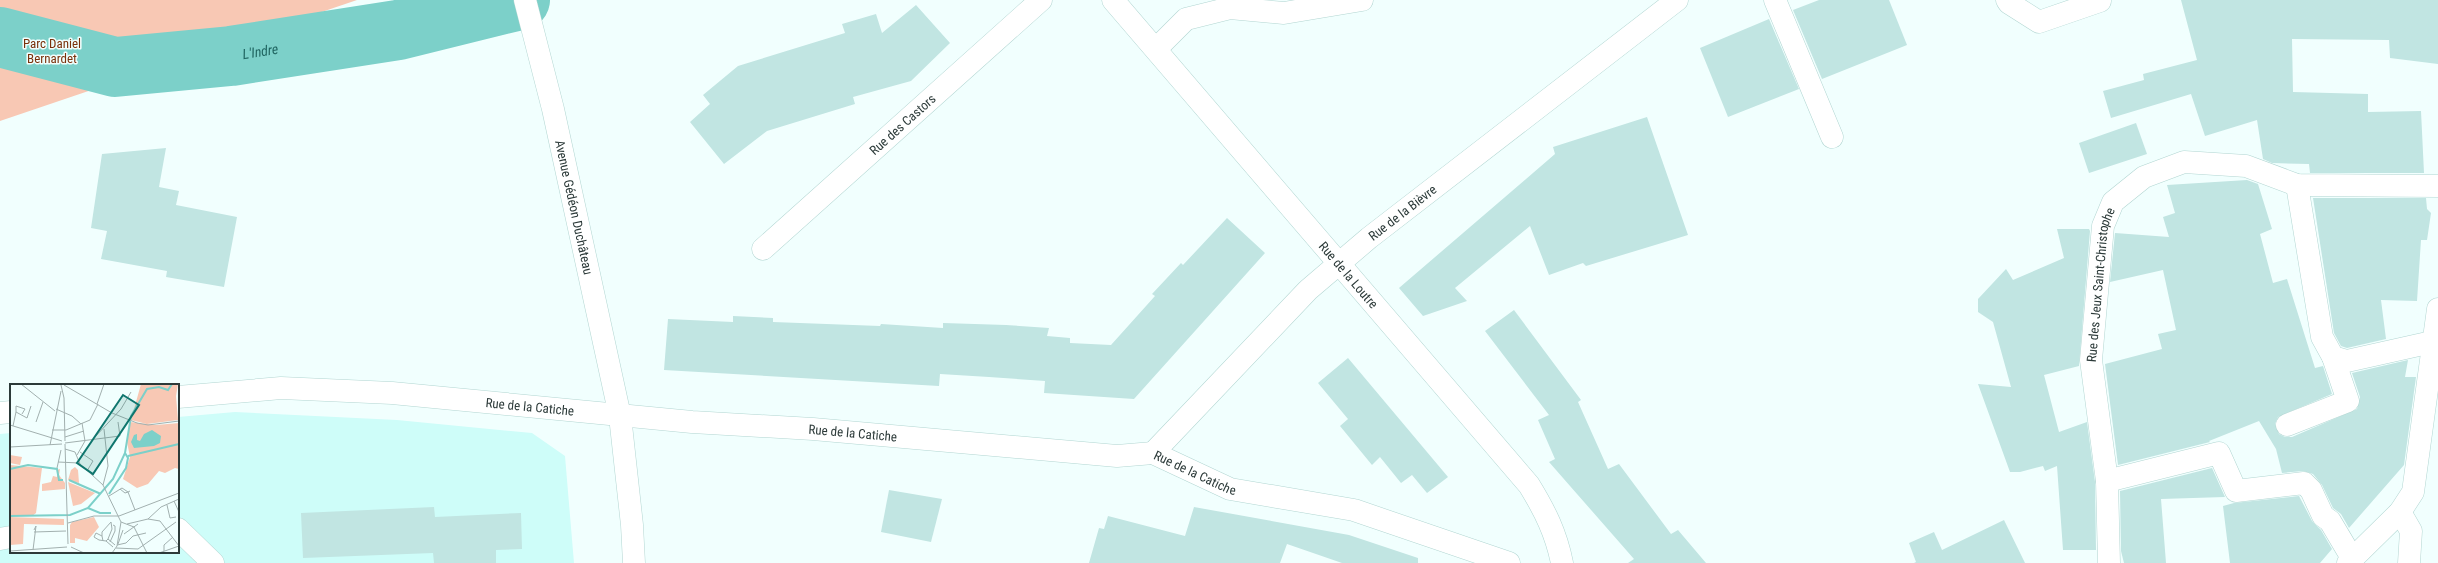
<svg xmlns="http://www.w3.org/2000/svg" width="2438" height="563" font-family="'Roboto Condensed',sans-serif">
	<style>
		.built { fill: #cefdf9 }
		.green { fill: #f8c8b4 }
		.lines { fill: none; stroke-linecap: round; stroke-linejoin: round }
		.river { stroke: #7cd0c9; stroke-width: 60 }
		.building { fill: #c1e5e2 }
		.minor-casing { stroke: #b2d6d2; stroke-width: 23 }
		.minor { stroke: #fff; stroke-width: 22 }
		.labels { text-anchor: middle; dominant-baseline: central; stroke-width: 3; stroke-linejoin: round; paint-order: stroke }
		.park-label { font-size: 13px; fill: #7a310b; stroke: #f1fffe }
		.street-label { font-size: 13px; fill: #2c3a39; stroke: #f1fffe }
		.water-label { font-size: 14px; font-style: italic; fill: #1f6460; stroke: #f1fffe }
		.inset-river { fill: none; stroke: #7cd0c9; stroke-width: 2 }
		.inset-road { fill: none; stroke: #a2b0af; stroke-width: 1 }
		.view { fill: #0f766e; fill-opacity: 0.15; stroke: #0f766e; stroke-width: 2 }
		.inset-edge { fill: none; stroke: #2c3a39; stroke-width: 2 }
	</style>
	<rect width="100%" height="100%" fill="#f1fffe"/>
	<path class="built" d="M 235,412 L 397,420 L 532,433 L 565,456 L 574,563 L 0,563 L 0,434 L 11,433 L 11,552 L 178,552 L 178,417 Z"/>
	<path class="green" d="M 0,0 L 357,0 L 0,121 Z"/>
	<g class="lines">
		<path class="river" id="s1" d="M 0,37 L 115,67 L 231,56 L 398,30 L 520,0"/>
	</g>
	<g class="building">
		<path d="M 1819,0 L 1889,0 L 1907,45 L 1822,79 L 1793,10 Z"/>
		<path d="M 2181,0 L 2438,0 L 2438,64 L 2390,58 L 2389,40 L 2292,39 L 2293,92 L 2368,94 L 2368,112 L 2421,111 L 2424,173 L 2310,173 L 2309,164 L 2272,163 L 2263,159 L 2257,120 L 2205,136 L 2191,94 L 2111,118 L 2103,91 L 2144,80 L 2143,74 L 2197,60 Z"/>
		<path d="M 916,5 L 950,43 L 911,81 L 853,97 L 855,104 L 767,131 L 724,164 L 690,122 L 710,104 L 703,95 L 738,66 L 845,33 L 842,24 L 876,14 L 882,33 Z"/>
		<path d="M 1769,19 L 1799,89 L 1728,117 L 1700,48 Z"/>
		<path d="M 1647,117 L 1688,235 L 1586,266 L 1583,263 L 1549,275 L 1530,226 L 1455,288 L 1467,301 L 1423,316 L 1399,288 L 1555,154 L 1553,147 Z"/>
		<path d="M 2136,123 L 2147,154 L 2089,173 L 2079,143 Z"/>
		<path d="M 166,148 L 159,187 L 179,191 L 176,205 L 237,217 L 224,287 L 166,277 L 167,271 L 101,259 L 107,231 L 91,228 L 102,154 Z"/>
		<path d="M 2247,180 L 2258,184 L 2272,229 L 2260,234 L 2273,283 L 2287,279 L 2315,368 L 2323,366 L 2332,394 L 2278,417 L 2275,424 L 2279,434 L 2285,437 L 2292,437 L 2357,409 L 2360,397 L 2352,373 L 2408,360 L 2405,377 L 2416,377 L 2404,465 L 2349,528 L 2341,514 L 2333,508 L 2322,485 L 2313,474 L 2303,471 L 2282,473 L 2276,449 L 2259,421 L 2209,441 L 2210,442 L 2118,465 L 2105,364 L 2162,349 L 2158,334 L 2176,330 L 2163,270 L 2110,282 L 2115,233 L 2169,237 L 2163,217 L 2175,213 L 2167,185 Z"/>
		<path d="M 2313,198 L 2426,198 L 2427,209 L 2431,213 L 2427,240 L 2421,240 L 2417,301 L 2381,300 L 2386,339 L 2347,348 L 2341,346 L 2334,333 Z"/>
		<path d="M 1227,218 L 1265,253 L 1134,399 L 1044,393 L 1045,381 L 989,377 L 940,374 L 939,386 L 664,370 L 668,319 L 733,322 L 733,316 L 773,318 L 773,322 L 880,326 L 881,324 L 943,328 L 943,323 L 1006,325 L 1049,328 L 1047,336 L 1070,338 L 1070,343 L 1111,345 L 1155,296 L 1152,294 L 1181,263 L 1183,265 Z"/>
		<path d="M 2057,229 L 2089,229 L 2090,231 L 2079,366 L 2044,375 L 2059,432 L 2087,422 L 2095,482 L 2096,550 L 2063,550 L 2057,466 L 2045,471 L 2043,466 L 2020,472 L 2010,472 L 1978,384 L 2011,387 L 1993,322 L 1978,312 L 1978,299 L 2006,269 L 2013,280 L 2064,258 Z"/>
		<path d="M 1514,310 L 1581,400 L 1578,402 L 1608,469 L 1619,464 L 1671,534 L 1678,530 L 1706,563 L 1628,563 L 1634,559 L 1549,462 L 1555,459 L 1538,420 L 1549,415 L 1485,331 Z"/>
		<path d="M 1348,358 L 1448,477 L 1427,493 L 1412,475 L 1401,483 L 1380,457 L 1372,465 L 1340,426 L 1348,419 L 1318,383 Z"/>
		<path d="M 2212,468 L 2225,497 L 2161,499 L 2166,563 L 2124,563 L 2121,551 L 2120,491 Z"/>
		<path d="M 889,490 L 942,499 L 931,542 L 881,532 Z"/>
		<path d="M 2299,496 L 2312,521 L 2321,530 L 2332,549 L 2320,563 L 2230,563 L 2223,506 L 2234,503 Z"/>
		<path d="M 434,507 L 435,517 L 521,513 L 522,549 L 496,550 L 496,563 L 434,563 L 433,553 L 303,558 L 301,513 Z"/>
		<path d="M 1194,507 L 1349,535 L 1418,558 L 1418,563 L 1342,563 L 1287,544 L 1280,563 L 1089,563 L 1099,528 L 1104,529 L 1108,516 L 1185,536 Z"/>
		<path d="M 2004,520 L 2025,563 L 1914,563 L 1916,562 L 1909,543 L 1934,532 L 1942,550 Z"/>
	</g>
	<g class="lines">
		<defs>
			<g id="minor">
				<path id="s2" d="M 525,0 L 553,109 L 620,416 L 632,525 L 634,563"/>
				<path id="s3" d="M 1113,0 L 1529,485 C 1545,511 1556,533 1562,563"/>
				<path d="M 1775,0 L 1832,137"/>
				<path d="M 2007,0 L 2009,3 L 2039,22 L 2100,1"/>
				<path d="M 1156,49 L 1186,19 L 1230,8 L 1284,13 L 1362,0"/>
				<path d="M 2297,185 L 2322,337 L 2333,357 L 2347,361 L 2432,342"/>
				<path id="s4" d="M 763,249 L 1041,0"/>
				<path id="s5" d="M 178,397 L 281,388 L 392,393 L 692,422 L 813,429 L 1117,456 L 1153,453 L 1230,489 L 1354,510 L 1509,563"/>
				<path d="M 0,413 L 11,412"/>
				<path d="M 2287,425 L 2348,401 L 2333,357"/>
				<path id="s6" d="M 1153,453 L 1308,290 L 1369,238 L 1677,0"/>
				<path d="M 2107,481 L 2219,453 L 2236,491 L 2304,483 L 2311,490 L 2323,516 L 2330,521 L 2352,558"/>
				<path d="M 2400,512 L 2411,531 L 2409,563"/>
				<path d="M 178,529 L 213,563"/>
				<path d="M 0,539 L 11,537"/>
				<path id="s7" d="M 2109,563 L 2107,481 L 2091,360 L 2103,226 L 2113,202 L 2144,177 L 2184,162 L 2246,166 L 2297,185 L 2438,186"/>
				<path d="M 2348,563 L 2400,512 L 2413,492 L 2438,309"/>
			</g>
		</defs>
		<use href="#minor" class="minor-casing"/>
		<use href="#minor" class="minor"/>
	</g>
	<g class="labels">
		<g class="park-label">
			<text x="52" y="43">Parc Daniel<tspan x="52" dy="15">Bernardet</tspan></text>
		</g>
		<g class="street-label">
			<text stroke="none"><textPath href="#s4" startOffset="187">Rue des Castors</textPath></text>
			<text stroke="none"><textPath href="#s2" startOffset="213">Avenue Gédéon Duchâteau</textPath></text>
			<text stroke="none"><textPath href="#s6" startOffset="347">Rue de la Bièvre</textPath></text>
			<text stroke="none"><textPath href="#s3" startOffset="362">Rue de la Loutre</textPath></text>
			<text stroke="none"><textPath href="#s7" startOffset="280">Rue des Jeux Saint-Christophe</textPath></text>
			<text stroke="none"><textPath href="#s5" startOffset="353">Rue de la Catiche</textPath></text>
			<text stroke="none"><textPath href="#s5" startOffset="677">Rue de la Catiche</textPath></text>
			<text stroke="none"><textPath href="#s5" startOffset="1025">Rue de la Catiche</textPath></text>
		</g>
		<g class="water-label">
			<text stroke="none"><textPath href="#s1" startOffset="265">L'Indre</textPath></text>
		</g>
	</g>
	<g transform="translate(10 384)">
		<rect width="169" height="169" fill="#f1fffe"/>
		<path d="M 131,0 L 168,0 L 166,12 L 168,36 L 137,40 L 121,36 ZM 120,38 L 146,41 L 169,39 L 169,85 L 165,84 L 155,89 L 149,87 L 138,100 L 127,104 L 113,95 L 120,73 L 117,58 ZM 0,71 L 12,73 L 10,81 L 0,79 ZM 0,81 L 32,84 L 26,129 L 22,132 L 0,131 ZM 65,83 L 68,86 L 69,99 L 58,96 L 61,86 ZM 50,85 L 49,91 L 55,99 L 55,105 L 32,107 L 32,100 L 41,98 L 43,92 L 47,93 L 47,86 ZM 58,98 L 85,109 L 71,120 L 63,122 ZM 0,133 L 54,135 L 54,141 L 14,140 L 13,160 L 0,161 ZM 84,133 L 89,143 L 77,157 L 65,154 L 65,159 L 60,159 L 60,141 L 62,138 Z" fill="#f8c8b4"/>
		<path d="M 142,46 L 151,52 L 150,59 L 144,62 L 124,64 L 121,58 L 124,51 L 127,50 L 127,56 L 130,57 L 134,50 Z" fill="#7cd0c9"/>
		<path class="inset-river" d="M 118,72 L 169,60M 0,85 L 18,81 L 47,85 L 49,96 L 53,96M 59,96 L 91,110M 99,110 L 116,84 L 118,74 L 115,69M 78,124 L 90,129 L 101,129M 0,132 L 60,131 L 78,124 L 103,95 L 115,69 L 121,32 L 137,5 L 149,3 L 158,6 L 162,0"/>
		<path class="inset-road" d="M 11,0 L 45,27M 51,1 L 54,14 L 55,57M 54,1 L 102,29 L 127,39 L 138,41 L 169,37M 87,20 L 94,0M 46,25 L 62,32 L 71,40M 6,28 L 6,22 L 15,25 L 12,30M 26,38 L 33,18M 0,41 L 52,57M 3,42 L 6,28 L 17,34 L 21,22M 42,46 L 56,46 L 80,36 L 88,20M 55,53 L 74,47M 84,54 L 111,25 L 121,8M 55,59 L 110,52 L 108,38M 55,60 L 58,160M 40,61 L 51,7M 0,63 L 52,60M 55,65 L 65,68 L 70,80 L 93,101 L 111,138 L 124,143M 70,68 L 83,77 L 77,87M 67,71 L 75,57 L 72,39M 48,78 L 69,79M 47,84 L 51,66M 93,101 L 98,82 L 94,45M 120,107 L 118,108 L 125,126M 99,112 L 112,104 L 118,108 L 115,109 L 110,105M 164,117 L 169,128M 157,121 L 160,134 L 166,133M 138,135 L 151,123 L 169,115M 58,139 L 84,132 L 109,132 L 169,109M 117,140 L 138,135 L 150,137 L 169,162M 124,143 L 137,169M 24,148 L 56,147M 114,150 L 128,140M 92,152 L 92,148 L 101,138M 98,155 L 102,145 L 101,138M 93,157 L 92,152 L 86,149 L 84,153 L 89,156 L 96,157M 100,158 L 105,147 L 105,142 L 103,141M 108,160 L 113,146M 107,161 L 116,159 L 123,152 L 136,149M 61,163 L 74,169M 103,163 L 96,157 L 98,155 L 105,161M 106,164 L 128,165 L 166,138M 23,166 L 26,142 L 24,146M 0,167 L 57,163M 154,167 L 154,161 L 163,153M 102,169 L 107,162 L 111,138M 149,169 L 169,162"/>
		<path class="view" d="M 113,11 L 129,21 L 83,90 L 67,79 Z"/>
		<rect width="169" height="169" class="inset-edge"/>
	</g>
</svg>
